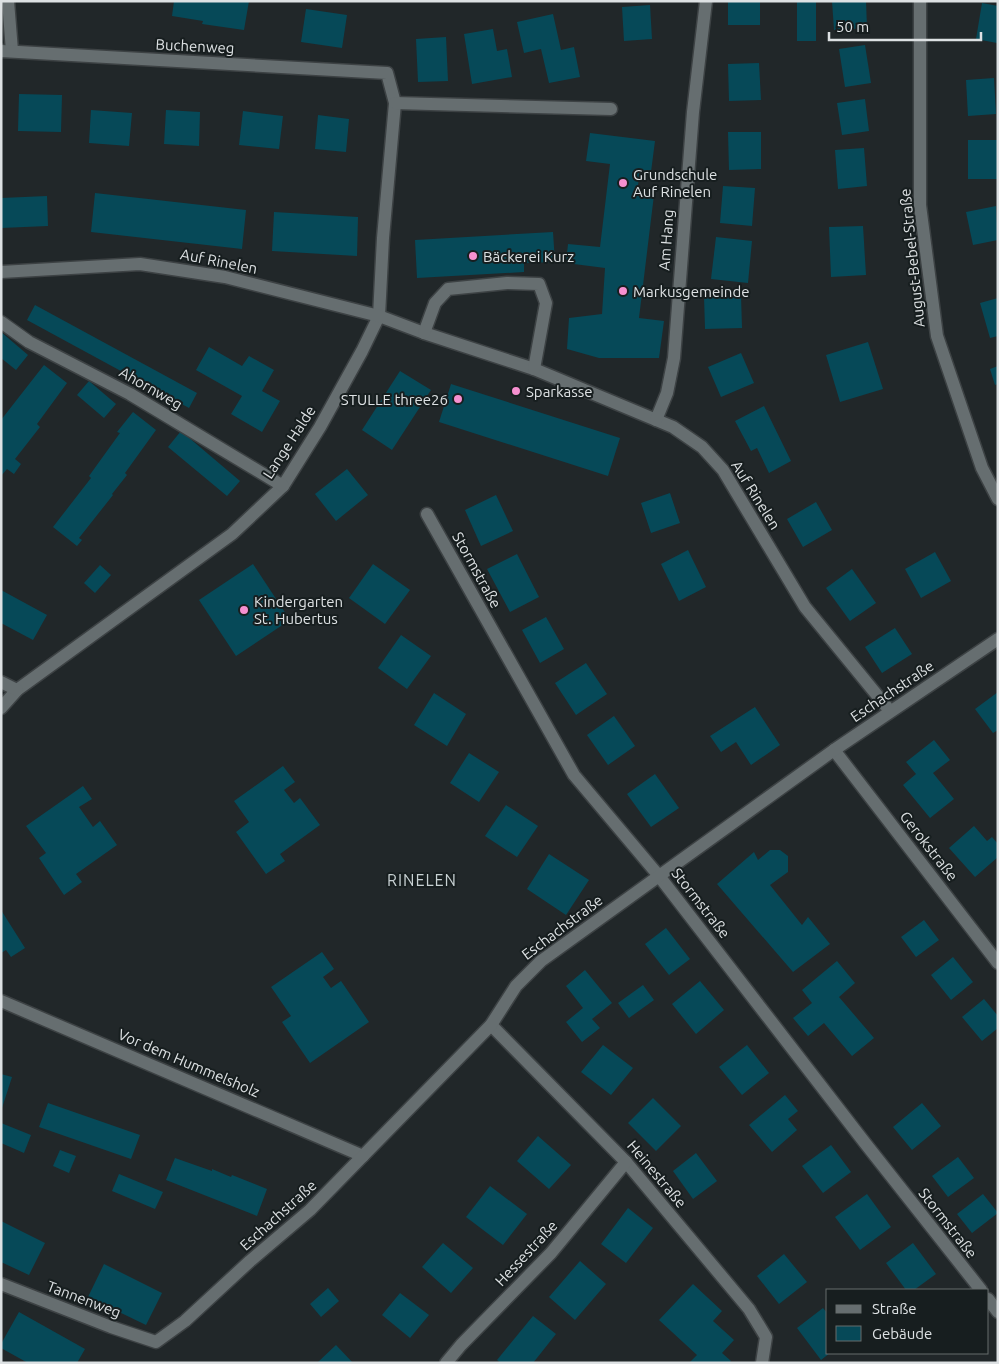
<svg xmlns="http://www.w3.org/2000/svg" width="999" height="1364" font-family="Ubuntu,sans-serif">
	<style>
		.building { fill: #064958 }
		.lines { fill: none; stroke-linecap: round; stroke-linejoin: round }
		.minor-casing { stroke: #3d4244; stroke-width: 15 }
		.minor { stroke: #666e70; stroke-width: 12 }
		.poi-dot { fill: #f690d0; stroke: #171e1f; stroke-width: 2 }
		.labels { text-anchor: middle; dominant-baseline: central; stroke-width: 4; stroke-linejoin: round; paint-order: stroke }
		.street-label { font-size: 15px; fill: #dde1e3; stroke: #171e1f }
		.poi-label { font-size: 15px; fill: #dde1e3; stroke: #171e1f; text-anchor: start }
		.neighbourhood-label { font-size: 16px; letter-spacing: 1px; fill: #c8d1d3; stroke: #171e1f }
	</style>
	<rect width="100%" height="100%" fill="#212729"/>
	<g class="building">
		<path d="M 174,1 L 249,1 L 244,30 L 202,24 L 203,21 L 172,16 Z"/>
		<rect x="728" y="1" width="32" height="24"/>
		<path d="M 832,1 L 866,1 L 867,28 L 834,30 Z"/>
		<rect x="797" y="2" width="19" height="39"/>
		<path d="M 982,3 L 998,6 L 997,43 L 976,39 Z"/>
		<path d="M 650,5 L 652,39 L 624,41 L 622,7 Z"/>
		<path d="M 306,9 L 347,15 L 342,48 L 301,42 Z"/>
		<path d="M 553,14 L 561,50 L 574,47 L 580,77 L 549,83 L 541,49 L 524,53 L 517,22 Z"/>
		<path d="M 493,29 L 497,51 L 507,49 L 512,77 L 472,84 L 464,34 Z"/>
		<path d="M 446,37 L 448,81 L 418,82 L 416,39 Z"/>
		<path d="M 865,45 L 871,83 L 845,87 L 839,49 Z"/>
		<path d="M 759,63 L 761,100 L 729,101 L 728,64 Z"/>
		<path d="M 994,78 L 996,114 L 968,116 L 966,80 Z"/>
		<path d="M 19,94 L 62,95 L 61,132 L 18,131 Z"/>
		<path d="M 865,99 L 869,131 L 842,135 L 837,103 Z"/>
		<path d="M 91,110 L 132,113 L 129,146 L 89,143 Z"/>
		<path d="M 166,110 L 200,112 L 199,146 L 164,144 Z"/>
		<path d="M 243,111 L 283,116 L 279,149 L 239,145 Z"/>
		<path d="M 318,115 L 349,119 L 346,152 L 315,149 Z"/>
		<path d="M 728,132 L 761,132 L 761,169 L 729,170 Z"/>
		<path d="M 590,133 L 655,141 L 651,172 L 640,170 L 637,193 L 654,195 L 639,318 L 664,321 L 659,358 L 599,358 L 567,349 L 569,318 L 602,314 L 605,268 L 566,263 L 568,244 L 600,247 L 610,164 L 586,161 Z"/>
		<rect x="968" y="140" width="30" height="39"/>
		<path d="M 864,148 L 867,186 L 838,189 L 835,150 Z"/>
		<path d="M 723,186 L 755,188 L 752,226 L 720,223 Z"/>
		<path d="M 95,193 L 246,210 L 242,249 L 91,232 Z"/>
		<path d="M 47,196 L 48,226 L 1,228 L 1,198 Z"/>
		<path d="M 996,206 L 998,240 L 973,245 L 966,212 Z"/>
		<path d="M 274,212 L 358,217 L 357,256 L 272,251 Z"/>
		<path d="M 863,226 L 866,275 L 831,277 L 829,227 Z"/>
		<path d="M 553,232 L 555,262 L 524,263 L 524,272 L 417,278 L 415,240 Z"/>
		<path d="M 716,237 L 752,241 L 748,283 L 711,279 Z"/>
		<path d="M 741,295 L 742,328 L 705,329 L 704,296 Z"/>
		<path d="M 998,298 L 998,336 L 990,338 L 980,303 Z"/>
		<path d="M 35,305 L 197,393 L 189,408 L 27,320 Z"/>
		<path d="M 1,332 L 28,355 L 16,370 L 1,358 Z"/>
		<path d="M 868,342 L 883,389 L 840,402 L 826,355 Z"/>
		<path d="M 209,347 L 242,366 L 249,356 L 274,370 L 262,391 L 280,401 L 262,432 L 231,414 L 242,396 L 196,370 Z"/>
		<path d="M 741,353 L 754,383 L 721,397 L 708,367 Z"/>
		<path d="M 44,365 L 67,383 L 37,424 L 40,427 L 15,459 L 21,464 L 14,474 L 7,469 L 1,476 L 1,420 Z"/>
		<path d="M 998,366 L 998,384 L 995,385 L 990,369 Z"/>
		<path d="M 400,371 L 431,390 L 392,450 L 362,430 Z"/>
		<path d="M 89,381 L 116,404 L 104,418 L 77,395 Z"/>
		<path d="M 451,384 L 620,438 L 608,476 L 439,422 Z"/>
		<path d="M 764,406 L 791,461 L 769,473 L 757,448 L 751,451 L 735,421 Z"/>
		<path d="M 133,412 L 156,430 L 125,473 L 127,475 L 112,494 L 113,495 L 79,538 L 82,540 L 77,546 L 53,527 L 91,478 L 89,476 L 120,433 L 117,432 Z"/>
		<path d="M 181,431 L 240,481 L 227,496 L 168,447 Z"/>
		<path d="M 347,469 L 368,495 L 336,521 L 315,494 Z"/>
		<path d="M 670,493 L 680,523 L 651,533 L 641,503 Z"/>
		<path d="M 496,495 L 513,531 L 481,546 L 465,510 Z"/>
		<path d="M 816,502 L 832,530 L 803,547 L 787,519 Z"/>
		<path d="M 688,550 L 706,587 L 679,601 L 661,564 Z"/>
		<path d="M 935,552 L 951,581 L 921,598 L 905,569 Z"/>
		<path d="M 517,554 L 539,597 L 510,612 L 487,569 Z"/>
		<path d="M 253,564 L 290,620 L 236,656 L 199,600 Z"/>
		<path d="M 373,564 L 410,590 L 385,624 L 349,598 Z"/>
		<path d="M 100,565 L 111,575 L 95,593 L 84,583 Z"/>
		<path d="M 852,569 L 876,603 L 850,621 L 826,588 Z"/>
		<path d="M 1,590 L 47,615 L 33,640 L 1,623 Z"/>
		<path d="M 546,617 L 564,649 L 540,663 L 522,630 Z"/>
		<path d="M 895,628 L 912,654 L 882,673 L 865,647 Z"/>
		<path d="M 401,635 L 431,656 L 407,689 L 378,668 Z"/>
		<path d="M 586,663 L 607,694 L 576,715 L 555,683 Z"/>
		<path d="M 998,692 L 998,730 L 993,733 L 975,709 Z"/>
		<path d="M 434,693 L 466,714 L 447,746 L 414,725 Z"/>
		<path d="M 755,707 L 780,745 L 751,765 L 736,742 L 721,752 L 710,736 Z"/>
		<path d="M 614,716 L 635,746 L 608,765 L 587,735 Z"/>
		<path d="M 934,740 L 950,760 L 933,773 L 954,799 L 930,818 L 903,785 L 916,774 L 906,762 Z"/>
		<path d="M 469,753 L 499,772 L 479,802 L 450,783 Z"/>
		<path d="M 283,766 L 295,782 L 284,790 L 294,803 L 300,798 L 320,825 L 280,854 L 285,861 L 266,874 L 236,832 L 249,822 L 234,801 Z"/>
		<path d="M 655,774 L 679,808 L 651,827 L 627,794 Z"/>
		<path d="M 83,786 L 92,799 L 79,807 L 93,827 L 100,821 L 117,845 L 76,874 L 82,882 L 64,895 L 39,858 L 46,853 L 26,826 Z"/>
		<path d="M 506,805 L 538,826 L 517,857 L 485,836 Z"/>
		<path d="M 974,826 L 987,841 L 992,837 L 998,844 L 998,857 L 975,877 L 949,848 Z"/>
		<path d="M 770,850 L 780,850 L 788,856 L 788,872 L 770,885 L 802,925 L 808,917 L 830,944 L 793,972 L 717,884 L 754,852 L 758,860 Z"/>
		<path d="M 549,854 L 589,880 L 566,915 L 527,889 Z"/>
		<path d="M 1,910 L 25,948 L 11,957 L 6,950 L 1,953 Z"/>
		<path d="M 924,920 L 939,940 L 916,957 L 901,937 Z"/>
		<path d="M 666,928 L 690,959 L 669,975 L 645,944 Z"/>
		<path d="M 322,952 L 334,969 L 323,977 L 331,988 L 341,981 L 369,1022 L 310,1063 L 282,1022 L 291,1016 L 271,987 Z"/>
		<path d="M 953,957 L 973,982 L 951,1000 L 931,975 Z"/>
		<path d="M 837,961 L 855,983 L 839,997 L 874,1038 L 852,1056 L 824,1023 L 808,1036 L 793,1018 L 812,1003 L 802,990 Z"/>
		<path d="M 585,970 L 612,1003 L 592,1019 L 600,1028 L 582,1042 L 566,1022 L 583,1008 L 566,986 Z"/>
		<path d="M 700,981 L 724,1010 L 696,1034 L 672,1004 Z"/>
		<path d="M 643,985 L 654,1000 L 629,1018 L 618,1003 Z"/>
		<path d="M 984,999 L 998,1016 L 998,1028 L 982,1041 L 962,1017 Z"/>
		<path d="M 603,1045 L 633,1068 L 611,1095 L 581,1072 Z"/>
		<path d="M 747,1045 L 769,1073 L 742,1095 L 719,1067 Z"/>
		<path d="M 1,1074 L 12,1077 L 2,1108 L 1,1107 Z"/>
		<path d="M 785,1095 L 798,1111 L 788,1119 L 797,1130 L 772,1152 L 749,1125 Z"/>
		<path d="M 653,1098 L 681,1126 L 656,1151 L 628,1123 Z"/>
		<path d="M 48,1103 L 140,1135 L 131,1159 L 39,1127 Z"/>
		<path d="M 922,1103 L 941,1126 L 912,1150 L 893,1127 Z"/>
		<path d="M 1,1123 L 31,1135 L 24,1153 L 1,1143 Z"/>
		<path d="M 538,1136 L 571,1165 L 549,1189 L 517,1161 Z"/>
		<path d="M 831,1145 L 851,1172 L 823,1193 L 802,1166 Z"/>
		<path d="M 60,1150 L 76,1156 L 69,1173 L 53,1166 Z"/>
		<path d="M 696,1153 L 717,1181 L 693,1199 L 673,1171 Z"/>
		<path d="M 958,1157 L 974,1178 L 948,1197 L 932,1176 Z"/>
		<path d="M 175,1158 L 212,1171 L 212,1169 L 231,1177 L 232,1175 L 267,1189 L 257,1216 L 166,1180 Z"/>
		<path d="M 119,1174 L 163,1192 L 155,1209 L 112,1191 Z"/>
		<path d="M 490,1186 L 527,1214 L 503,1245 L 466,1217 Z"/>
		<path d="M 867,1194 L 891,1227 L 860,1250 L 835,1217 Z"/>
		<path d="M 983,1194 L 998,1213 L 972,1233 L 957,1214 Z"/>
		<path d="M 628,1208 L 653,1228 L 626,1263 L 601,1244 Z"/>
		<path d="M 1,1221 L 45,1243 L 29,1275 L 1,1262 Z"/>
		<path d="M 443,1243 L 473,1268 L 451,1293 L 422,1267 Z"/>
		<path d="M 913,1243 L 936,1274 L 914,1290 L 906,1290 L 886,1263 Z"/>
		<path d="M 784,1254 L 807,1282 L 779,1304 L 757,1276 Z"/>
		<path d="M 580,1261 L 606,1284 L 575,1320 L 549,1297 Z"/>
		<path d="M 104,1264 L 162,1293 L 146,1325 L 88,1297 Z"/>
		<path d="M 693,1284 L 722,1311 L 713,1321 L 734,1340 L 722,1353 L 731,1361 L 729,1363 L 689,1363 L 697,1355 L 659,1320 Z"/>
		<path d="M 328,1288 L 339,1301 L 321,1317 L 310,1304 Z"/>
		<path d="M 400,1293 L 429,1315 L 410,1338 L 382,1315 Z"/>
		<path d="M 823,1308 L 828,1314 L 828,1353 L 830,1353 L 821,1360 L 797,1328 Z"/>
		<path d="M 19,1312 L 85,1349 L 77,1363 L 28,1363 L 1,1348 L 1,1344 Z"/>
		<path d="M 533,1316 L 556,1334 L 533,1363 L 501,1363 L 497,1360 Z"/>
		<path d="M 336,1345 L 353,1363 L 317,1363 Z"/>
	</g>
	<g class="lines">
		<defs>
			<g id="minor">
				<path d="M 8,1 L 12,51"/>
				<path d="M 920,1 L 920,205 L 937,336 L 982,468 L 998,499"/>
				<path d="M 1,51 L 387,73 L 395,103 L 383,238 L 379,316 L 362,351 L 320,427 L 283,486 L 232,534 L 17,690 L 1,708"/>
				<path d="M 395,103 L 611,109"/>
				<path d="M 1,272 L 140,264 L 225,277 L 379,316 L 424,333 L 534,369 L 673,427 L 702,447 L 723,470 L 805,607 L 890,711"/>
				<path d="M 1,322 L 29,342 L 130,394 L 283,486"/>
				<path d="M 424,333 L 435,303 L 448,289 L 507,283 L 539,284 L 546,303 L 534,369"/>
				<path d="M 656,420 L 667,393 L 674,358 L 693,112 L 706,1"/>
				<path d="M 427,514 L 574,775 L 659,876 L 865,1143 L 981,1290"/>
				<path d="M 1,682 L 17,690"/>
				<path d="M 834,750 L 998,963"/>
				<path d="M 1,1001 L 363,1156"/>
				<path d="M 491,1025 L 626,1162 L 749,1309 L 766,1337 L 762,1363"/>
				<path d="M 1,1284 L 111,1327 L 156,1342 L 185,1321 L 250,1261 L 310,1210 L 491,1025 L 516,986 L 541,961 L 834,750 L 998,639"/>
				<path d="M 988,1299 L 998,1312"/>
				<path d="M 446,1363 L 461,1345 L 551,1253 L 626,1162"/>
			</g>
		</defs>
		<use href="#minor" class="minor-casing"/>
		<use href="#minor" class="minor"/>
	</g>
	<g class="poi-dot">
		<circle cx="623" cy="183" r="5"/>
		<circle cx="473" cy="256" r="5"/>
		<circle cx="623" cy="291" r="5"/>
		<circle cx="516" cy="391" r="5"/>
		<circle cx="458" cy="399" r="5"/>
		<circle cx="244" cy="610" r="5"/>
	</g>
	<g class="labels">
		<g class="street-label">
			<text transform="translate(195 46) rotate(3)">Buchenweg</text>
			<text transform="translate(666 240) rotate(-86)">Am Hang</text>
			<text transform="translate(912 258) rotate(-96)">August-Bebel-Straße</text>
			<text transform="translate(219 261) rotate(11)">Auf Rinelen</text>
			<text transform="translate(151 388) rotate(30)">Ahornweg</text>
			<text transform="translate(289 442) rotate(-57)">Lange Halde</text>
			<text transform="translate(756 495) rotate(58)">Auf Rinelen</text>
			<text transform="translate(477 570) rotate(61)">Stormstraße</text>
			<text transform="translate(892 691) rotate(-34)">Eschachstraße</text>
			<text transform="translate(929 846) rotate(52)">Gerokstraße</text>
			<text transform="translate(701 903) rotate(52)">Stormstraße</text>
			<text transform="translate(562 927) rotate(-37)">Eschachstraße</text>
			<text transform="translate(189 1063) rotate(23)">Vor dem Hummelsholz</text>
			<text transform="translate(657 1174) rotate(50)">Heinestraße</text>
			<text transform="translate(278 1215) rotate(-42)">Eschachstraße</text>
			<text transform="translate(948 1223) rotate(52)">Stormstraße</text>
			<text transform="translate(526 1253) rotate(-47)">Hessestraße</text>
			<text transform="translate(84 1299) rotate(21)">Tannenweg</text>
		</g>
		<g class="poi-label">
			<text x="633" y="174">Grundschule<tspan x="633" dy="17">Auf Rinelen</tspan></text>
			<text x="483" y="256">Bäckerei Kurz</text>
			<text x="633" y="291">Markusgemeinde</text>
			<text x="526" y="391">Sparkasse</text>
			<text x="448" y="399" text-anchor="end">STULLE three26</text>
			<text x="254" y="601">Kindergarten<tspan x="254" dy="17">St. Hubertus</tspan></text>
		</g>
		<g class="neighbourhood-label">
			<text x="422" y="880">RINELEN</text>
		</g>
	</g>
	<rect width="999" height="1364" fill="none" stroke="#dde1e3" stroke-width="5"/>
	<rect x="826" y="1289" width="162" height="65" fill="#171e1f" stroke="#666c6d"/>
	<rect x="836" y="1305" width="25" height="8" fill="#666e70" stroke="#666c6d"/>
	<text x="872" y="1314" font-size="15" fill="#dde1e3">Straße</text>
	<rect x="836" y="1326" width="25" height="15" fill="#064958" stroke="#666c6d"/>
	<text x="872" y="1339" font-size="15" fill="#dde1e3">Gebäude</text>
	<path d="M829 32v8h152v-8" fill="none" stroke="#dde1e3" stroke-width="2.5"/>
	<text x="836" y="32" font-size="15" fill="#dde1e3" stroke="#171e1f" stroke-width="4" paint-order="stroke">50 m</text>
</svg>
